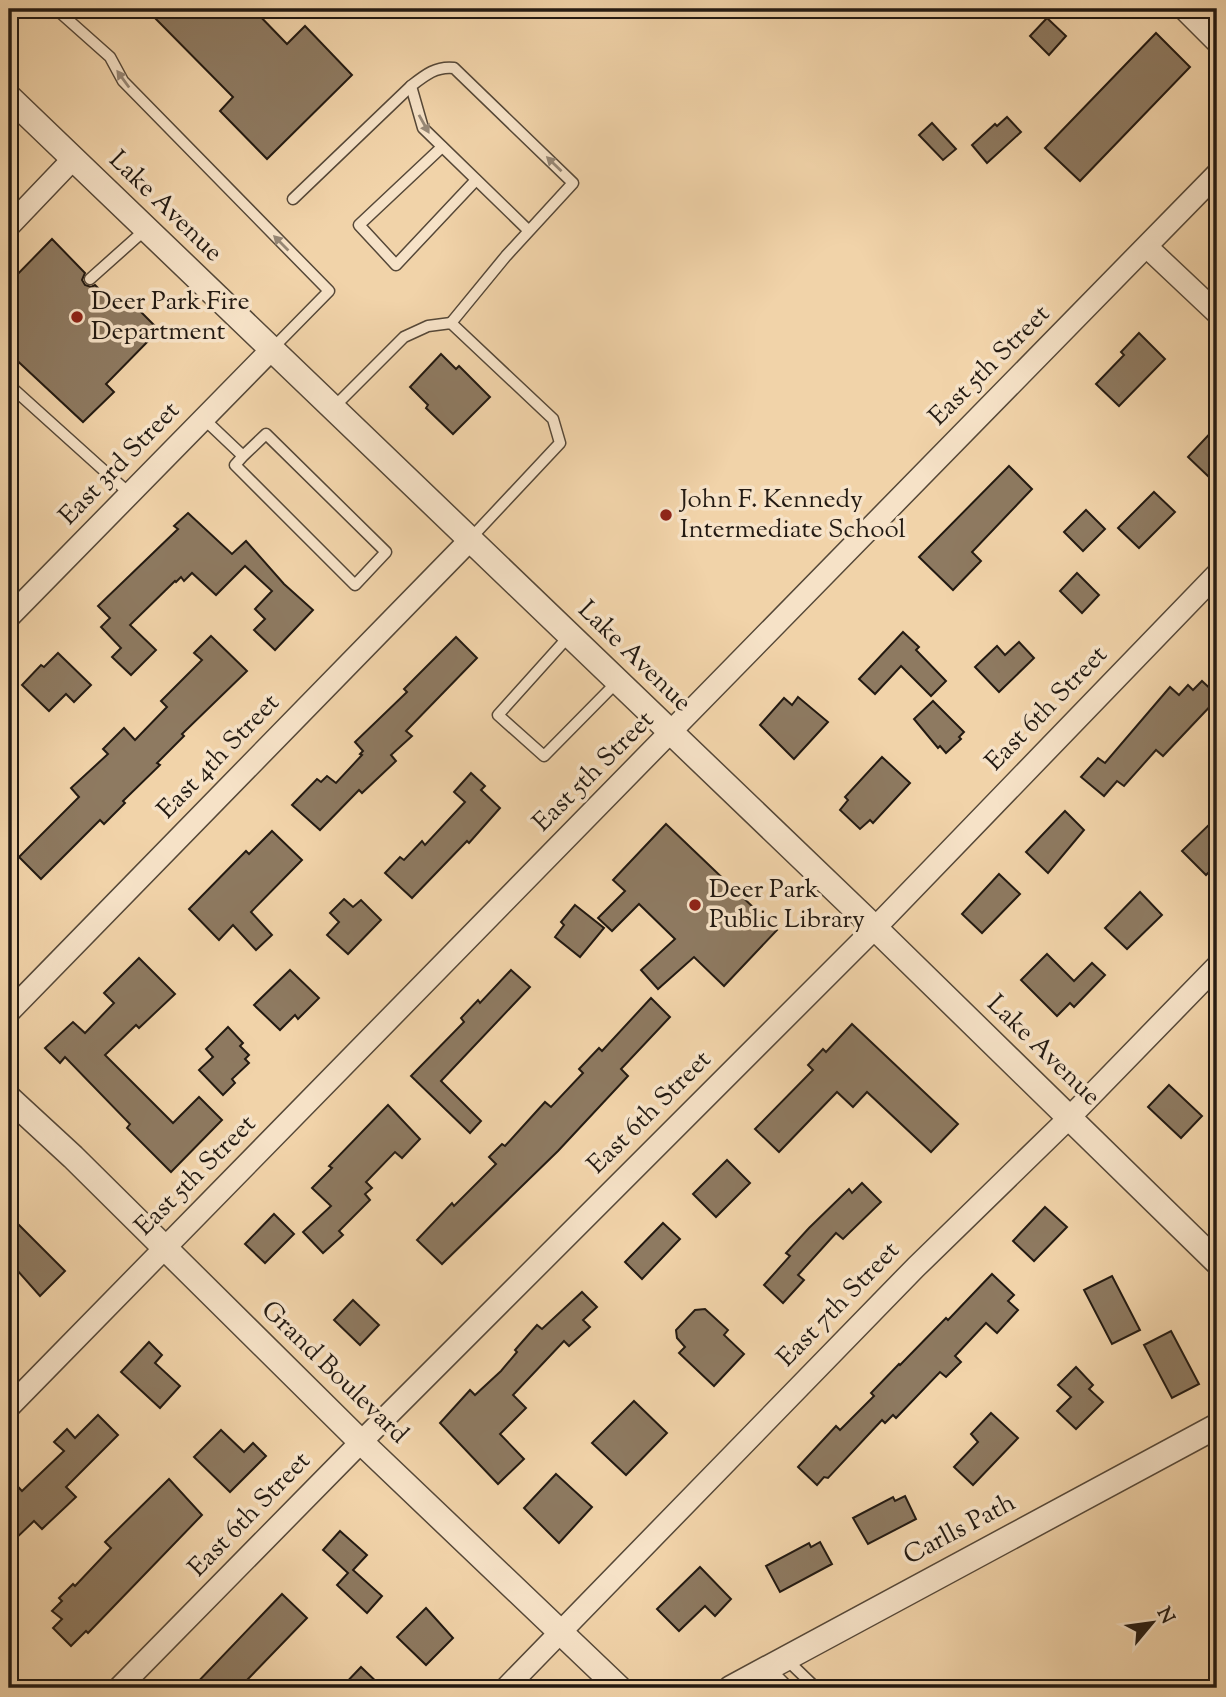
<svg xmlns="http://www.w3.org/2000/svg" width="1226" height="1697" font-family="'Sorts Mill Goudy',serif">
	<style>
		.building { fill: #8e7a61; stroke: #231a12; stroke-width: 2 }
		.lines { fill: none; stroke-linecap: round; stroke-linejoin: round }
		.service-casing { stroke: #564838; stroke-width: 13 }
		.minor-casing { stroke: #564838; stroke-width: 24 }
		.tertiary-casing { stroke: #564838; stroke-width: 27 }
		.service { stroke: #f6e2c7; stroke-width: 10 }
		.minor { stroke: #f6e2c7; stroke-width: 21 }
		.tertiary { stroke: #f6e2c7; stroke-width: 24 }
		.oneway { fill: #978876 }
		.poi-dot { fill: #8f2418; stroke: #f6e2c7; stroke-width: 2.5 }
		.labels { text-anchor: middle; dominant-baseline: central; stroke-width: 7; stroke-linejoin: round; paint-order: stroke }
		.street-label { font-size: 26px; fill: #231a12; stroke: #f6e2c7 }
		.poi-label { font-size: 26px; fill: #231a12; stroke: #f6e2c7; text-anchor: start }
	</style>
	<rect width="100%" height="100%" fill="#f1d3a9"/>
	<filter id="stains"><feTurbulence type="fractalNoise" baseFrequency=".00286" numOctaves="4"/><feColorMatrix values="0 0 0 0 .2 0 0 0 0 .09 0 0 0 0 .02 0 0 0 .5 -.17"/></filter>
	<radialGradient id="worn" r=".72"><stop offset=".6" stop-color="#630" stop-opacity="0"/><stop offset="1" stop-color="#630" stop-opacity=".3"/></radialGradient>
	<g class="building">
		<path d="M 146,9 L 253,9 L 287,44 L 305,26 L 352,75 L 267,159 L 220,111 L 233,97 Z"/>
		<path d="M 1047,18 L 1066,36 L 1049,55 L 1030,36 Z"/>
		<path d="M 1156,33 L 1190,67 L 1080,181 L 1045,148 Z"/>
		<path d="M 1007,117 L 1021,132 L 987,163 L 972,145 L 995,124 L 997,126 Z"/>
		<path d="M 932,123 L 956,149 L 943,160 L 919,135 Z"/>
		<path d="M 52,239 L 85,273 L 82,280 L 85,285 L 91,287 L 95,285 L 112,302 L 131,302 L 159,330 L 106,384 L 114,392 L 83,422 L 9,353 L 9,283 Z"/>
		<path d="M 1139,333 L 1165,359 L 1119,406 L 1096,384 L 1124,355 L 1121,352 Z"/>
		<path d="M 441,354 L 456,369 L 459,366 L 490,397 L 453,434 L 426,408 L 428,405 L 410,387 Z"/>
		<path d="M 1217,426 L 1217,468 L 1209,477 L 1188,457 Z"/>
		<path d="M 1009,466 L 1032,489 L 972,552 L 981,561 L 953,590 L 919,557 Z"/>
		<path d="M 1154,492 L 1175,512 L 1139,548 L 1118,528 Z"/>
		<path d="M 1086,510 L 1105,529 L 1083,551 L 1064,532 Z"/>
		<path d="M 188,513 L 232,554 L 246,541 L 284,584 L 313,610 L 275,650 L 254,630 L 265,619 L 255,609 L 272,591 L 245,566 L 216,595 L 192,573 L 184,581 L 181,577 L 176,582 L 175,581 L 130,625 L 156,650 L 131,675 L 112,657 L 121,648 L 101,627 L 110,618 L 98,606 L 178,529 L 174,526 Z"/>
		<path d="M 1077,573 L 1099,595 L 1082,613 L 1060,591 Z"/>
		<path d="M 903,632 L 919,647 L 916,650 L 946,681 L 931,696 L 901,666 L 875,694 L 859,679 Z"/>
		<path d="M 211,636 L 247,671 L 182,734 L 184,736 L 157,763 L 160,765 L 123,801 L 125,803 L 104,824 L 100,820 L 41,879 L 19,857 L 79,797 L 71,788 L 108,754 L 103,749 L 124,728 L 135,740 L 167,707 L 161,701 L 202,660 L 194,653 Z"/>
		<path d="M 456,637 L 477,658 L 406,731 L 412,736 L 391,755 L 396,761 L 362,793 L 359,790 L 320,830 L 292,805 L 317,779 L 321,782 L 327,776 L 336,783 L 362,755 L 360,754 L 363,751 L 355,742 L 407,692 L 404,689 Z"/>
		<path d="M 1019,642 L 1034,658 L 999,692 L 975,667 L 997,646 L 1005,655 Z"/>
		<path d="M 58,653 L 91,685 L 74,702 L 66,694 L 49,711 L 22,685 L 41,665 L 44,667 Z"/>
		<path d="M 1202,681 L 1217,695 L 1217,699 L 1163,756 L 1156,750 L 1124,786 L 1117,781 L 1104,796 L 1081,777 L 1098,758 L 1105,763 L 1170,687 L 1179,695 L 1188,685 L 1193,690 Z"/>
		<path d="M 798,697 L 828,722 L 794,759 L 760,725 L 784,698 L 792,705 Z"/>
		<path d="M 933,701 L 964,732 L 959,737 L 961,739 L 946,753 L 940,746 L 938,748 L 914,719 Z"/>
		<path d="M 882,757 L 910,783 L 873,823 L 870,820 L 860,829 L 840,810 L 848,800 L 845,797 Z"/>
		<path d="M 471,773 L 485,786 L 481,790 L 500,808 L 469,843 L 467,841 L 412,898 L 385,873 L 400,857 L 404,860 L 422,841 L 425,845 L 465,802 L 454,792 Z"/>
		<path d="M 1065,811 L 1084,830 L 1048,873 L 1026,852 Z"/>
		<path d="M 1217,817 L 1217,864 L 1206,875 L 1182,851 Z"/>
		<path d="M 666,824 L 777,930 L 724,986 L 694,957 L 658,989 L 641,970 L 675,939 L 639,904 L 612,931 L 598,918 L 625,891 L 613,880 Z"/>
		<path d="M 272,831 L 302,860 L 251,912 L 272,935 L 256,950 L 233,925 L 219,940 L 189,909 L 246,851 L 249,854 Z"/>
		<path d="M 999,874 L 1020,894 L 982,933 L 962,914 Z"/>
		<path d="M 1140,892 L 1162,915 L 1127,949 L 1105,928 Z"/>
		<path d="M 344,899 L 353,907 L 361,900 L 381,920 L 348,954 L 327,935 L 339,922 L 330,913 Z"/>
		<path d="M 575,905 L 604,928 L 580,957 L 555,937 L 564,925 L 561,922 Z"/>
		<path d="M 1047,954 L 1074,981 L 1092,963 L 1105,975 L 1074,1007 L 1070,1003 L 1057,1016 L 1021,980 Z"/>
		<path d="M 139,958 L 175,994 L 139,1028 L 136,1025 L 105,1055 L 173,1123 L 199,1097 L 222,1120 L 171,1172 L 127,1128 L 130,1124 L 65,1057 L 60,1063 L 45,1048 L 73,1022 L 85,1033 L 114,1003 L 104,993 Z"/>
		<path d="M 290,970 L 319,998 L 298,1019 L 295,1015 L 280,1030 L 254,1005 Z"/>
		<path d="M 511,970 L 530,987 L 441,1081 L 481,1121 L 470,1133 L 411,1076 L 464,1022 L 461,1018 L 478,1000 L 480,1003 Z"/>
		<path d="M 651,998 L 670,1017 L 621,1069 L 628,1076 L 558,1151 L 442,1264 L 417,1240 L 452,1203 L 454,1206 L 496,1164 L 489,1157 L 502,1144 L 505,1146 L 545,1102 L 551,1107 L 583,1073 L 579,1069 L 599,1048 L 602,1051 Z"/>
		<path d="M 852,1024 L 958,1124 L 931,1152 L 867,1092 L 853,1107 L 837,1092 L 779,1152 L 755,1129 L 813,1070 L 808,1065 L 823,1049 L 826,1052 Z"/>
		<path d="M 228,1027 L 243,1043 L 240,1046 L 249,1055 L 245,1059 L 249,1063 L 232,1079 L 235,1083 L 223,1095 L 199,1070 L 213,1057 L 206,1049 Z"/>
		<path d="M 1169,1085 L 1202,1116 L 1181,1138 L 1148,1107 Z"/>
		<path d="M 388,1105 L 420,1139 L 402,1158 L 395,1152 L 366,1182 L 372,1188 L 365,1194 L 370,1200 L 339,1231 L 343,1235 L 323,1253 L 303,1232 L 331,1206 L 312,1188 L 332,1168 L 329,1166 Z"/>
		<path d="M 727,1160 L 750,1183 L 716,1217 L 693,1194 Z"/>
		<path d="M 862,1183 L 881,1202 L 843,1239 L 836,1233 L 798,1275 L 804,1280 L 783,1303 L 764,1285 L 790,1256 L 786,1253 L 809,1228 L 849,1189 L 852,1193 Z"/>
		<path d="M 1045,1207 L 1067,1227 L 1034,1261 L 1013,1241 Z"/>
		<path d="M 274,1214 L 294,1234 L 265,1263 L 245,1244 Z"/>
		<path d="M 9,1215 L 65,1271 L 40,1296 L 9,1261 Z"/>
		<path d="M 663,1223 L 680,1239 L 642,1279 L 625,1262 Z"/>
		<path d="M 992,1274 L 1014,1295 L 1008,1301 L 1018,1310 L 997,1333 L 986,1323 L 955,1356 L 961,1362 L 946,1377 L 940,1372 L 896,1418 L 893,1415 L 885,1423 L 882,1420 L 828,1478 L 824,1477 L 817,1485 L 798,1467 L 836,1426 L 840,1430 L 874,1396 L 871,1393 L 899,1364 L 900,1365 L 946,1318 L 948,1320 Z"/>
		<path d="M 1112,1276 L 1140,1330 L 1112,1344 L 1084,1290 Z"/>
		<path d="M 582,1292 L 597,1307 L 583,1320 L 590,1327 L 569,1346 L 564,1341 L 513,1395 L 526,1408 L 500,1434 L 524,1459 L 498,1484 L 440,1423 L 470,1390 L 475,1395 L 501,1371 L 517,1352 L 515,1350 L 537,1325 L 542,1329 Z"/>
		<path d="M 353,1300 L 379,1325 L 360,1345 L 334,1320 Z"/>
		<path d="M 705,1309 L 728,1330 L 724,1335 L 744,1354 L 714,1386 L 679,1353 L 685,1347 L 677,1338 L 676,1330 L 695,1310 Z"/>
		<path d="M 1171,1331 L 1199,1384 L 1172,1398 L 1144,1345 Z"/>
		<path d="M 149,1342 L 162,1355 L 155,1363 L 180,1386 L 160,1408 L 121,1372 Z"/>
		<path d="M 1076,1367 L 1093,1385 L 1089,1389 L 1103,1402 L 1076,1429 L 1057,1411 L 1071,1397 L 1058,1385 Z"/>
		<path d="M 634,1401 L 667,1433 L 626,1475 L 592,1443 Z"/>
		<path d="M 991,1413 L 1018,1438 L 973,1485 L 954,1467 L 978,1442 L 971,1434 Z"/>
		<path d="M 98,1415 L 118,1435 L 66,1487 L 76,1497 L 42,1529 L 34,1521 L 9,1545 L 9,1477 L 22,1491 L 64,1451 L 54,1442 L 67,1429 L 75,1438 Z"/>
		<path d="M 221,1430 L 244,1452 L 253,1443 L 266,1456 L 230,1492 L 194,1457 Z"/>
		<path d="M 556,1474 L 592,1507 L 559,1543 L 524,1508 Z"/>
		<path d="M 169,1479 L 202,1515 L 88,1633 L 86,1631 L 71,1646 L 53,1628 L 62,1619 L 52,1611 L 62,1601 L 59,1598 L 73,1584 L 75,1586 L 111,1548 L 105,1542 Z"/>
		<path d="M 905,1496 L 916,1519 L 868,1544 L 853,1518 L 893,1497 L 895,1501 Z"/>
		<path d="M 340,1531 L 367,1555 L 353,1570 L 382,1596 L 367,1613 L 337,1585 L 348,1573 L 323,1550 Z"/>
		<path d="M 820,1542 L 832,1564 L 780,1592 L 766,1566 L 809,1543 L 811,1547 Z"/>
		<path d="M 700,1567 L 731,1599 L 715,1616 L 705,1606 L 679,1631 L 657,1609 Z"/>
		<path d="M 282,1594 L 307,1618 L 248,1679 L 258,1688 L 192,1688 Z"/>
		<path d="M 426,1608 L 453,1638 L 426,1665 L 397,1637 Z"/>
		<path d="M 361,1667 L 383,1688 L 341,1688 Z"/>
	</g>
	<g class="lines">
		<defs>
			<g id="service">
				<path d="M 56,9 L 110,57 L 123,81 L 329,291 L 271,350"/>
				<path d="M 442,147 L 359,225 L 396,265 L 476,180"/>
				<path d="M 293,199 L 411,86"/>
				<path d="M 90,279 L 146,229"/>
				<path d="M 451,323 L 506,256 L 573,183 L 454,68 C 436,66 425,75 411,86 L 423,128 L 529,231"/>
				<path d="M 9,385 L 130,494"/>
				<path d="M 332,409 L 404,337 L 428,326 L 451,323 L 553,419 L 560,443 L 470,539"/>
				<path d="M 204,419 L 243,456 L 235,465 L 355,585 L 386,552 L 266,434 L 243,456"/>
				<path d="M 569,636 L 498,715 L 544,756 L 617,682"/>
				<path d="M 785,1658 L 816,1688"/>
				<path d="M 769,1668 L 789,1688"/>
			</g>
			<g id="minor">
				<path d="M 1184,9 L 1217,42"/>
				<path d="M 9,226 L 73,159"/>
				<path d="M 1147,247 L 1217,313"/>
				<path d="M 9,617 L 271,350"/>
				<path d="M 9,1012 L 469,541"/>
				<path d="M 9,1407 L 1217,174"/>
				<path d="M 119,1688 L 361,1442 L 875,928 L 1217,574"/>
				<path d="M 506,1688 L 916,1267 L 1069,1118 L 1217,966"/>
			</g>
			<g id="tertiary">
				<path d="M 9,97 L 875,928 L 1217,1262"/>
				<path d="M 9,1098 L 73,1157 L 361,1442 L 619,1688"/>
				<path d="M 731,1688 L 1217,1426"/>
			</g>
		</defs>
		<use href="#service" class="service-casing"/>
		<use href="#minor" class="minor-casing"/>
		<use href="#tertiary" class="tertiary-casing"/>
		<use href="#service" class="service"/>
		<use href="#minor" class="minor"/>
		<use href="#tertiary" class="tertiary"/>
	</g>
	<defs><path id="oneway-solid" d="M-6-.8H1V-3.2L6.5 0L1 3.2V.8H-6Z" transform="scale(1.75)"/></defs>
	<g class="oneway">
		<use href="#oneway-solid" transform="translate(123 79) rotate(-126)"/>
		<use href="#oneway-solid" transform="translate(424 124) rotate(61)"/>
		<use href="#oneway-solid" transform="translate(554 164) rotate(-136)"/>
		<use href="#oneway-solid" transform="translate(281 243) rotate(-135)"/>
	</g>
	<g class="poi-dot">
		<circle cx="77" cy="317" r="7"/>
		<circle cx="666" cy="515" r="7"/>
		<circle cx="695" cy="905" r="7"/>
	</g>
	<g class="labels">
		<g class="street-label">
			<text transform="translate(165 207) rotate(44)">Lake Avenue</text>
			<text transform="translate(990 366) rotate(-45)">East 5th Street</text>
			<text transform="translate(120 464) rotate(-46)">East 3rd Street</text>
			<text transform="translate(634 657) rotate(44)">Lake Avenue</text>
			<text transform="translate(1047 709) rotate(-46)">East 6th Street</text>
			<text transform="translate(219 757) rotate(-46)">East 4th Street</text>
			<text transform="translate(594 772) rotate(-45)">East 5th Street</text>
			<text transform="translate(1043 1051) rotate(44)">Lake Avenue</text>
			<text transform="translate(650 1113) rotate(-45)">East 6th Street</text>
			<text transform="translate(196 1176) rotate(-45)">East 5th Street</text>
			<text transform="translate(839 1305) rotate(-46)">East 7th Street</text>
			<text transform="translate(334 1373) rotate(44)">Grand Boulevard</text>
			<text transform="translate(250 1515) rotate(-46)">East 6th Street</text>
			<text transform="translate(960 1530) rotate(-28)">Carlls Path</text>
		</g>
		<g class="poi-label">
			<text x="91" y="302">Deer Park Fire<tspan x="91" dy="30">Department</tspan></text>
			<text x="680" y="500">John F. Kennedy<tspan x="680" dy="30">Intermediate School</tspan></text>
			<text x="709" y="890">Deer Park<tspan x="709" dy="30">Public Library</tspan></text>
		</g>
	</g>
	<rect width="1226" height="1697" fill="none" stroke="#f1d3a9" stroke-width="35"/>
	<rect x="10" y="10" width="1205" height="1676" fill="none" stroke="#231a12" stroke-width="3.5"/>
	<rect x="18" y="18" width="1191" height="1662" fill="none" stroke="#231a12" stroke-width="2"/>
	<g transform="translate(1152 1623) rotate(61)" stroke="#f6e2c7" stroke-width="5" paint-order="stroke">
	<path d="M0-5L12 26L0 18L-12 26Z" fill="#231a12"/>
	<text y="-10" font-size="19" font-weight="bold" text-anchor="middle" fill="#231a12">N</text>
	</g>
	<rect width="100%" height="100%" filter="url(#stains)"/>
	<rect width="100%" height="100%" fill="url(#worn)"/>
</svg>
